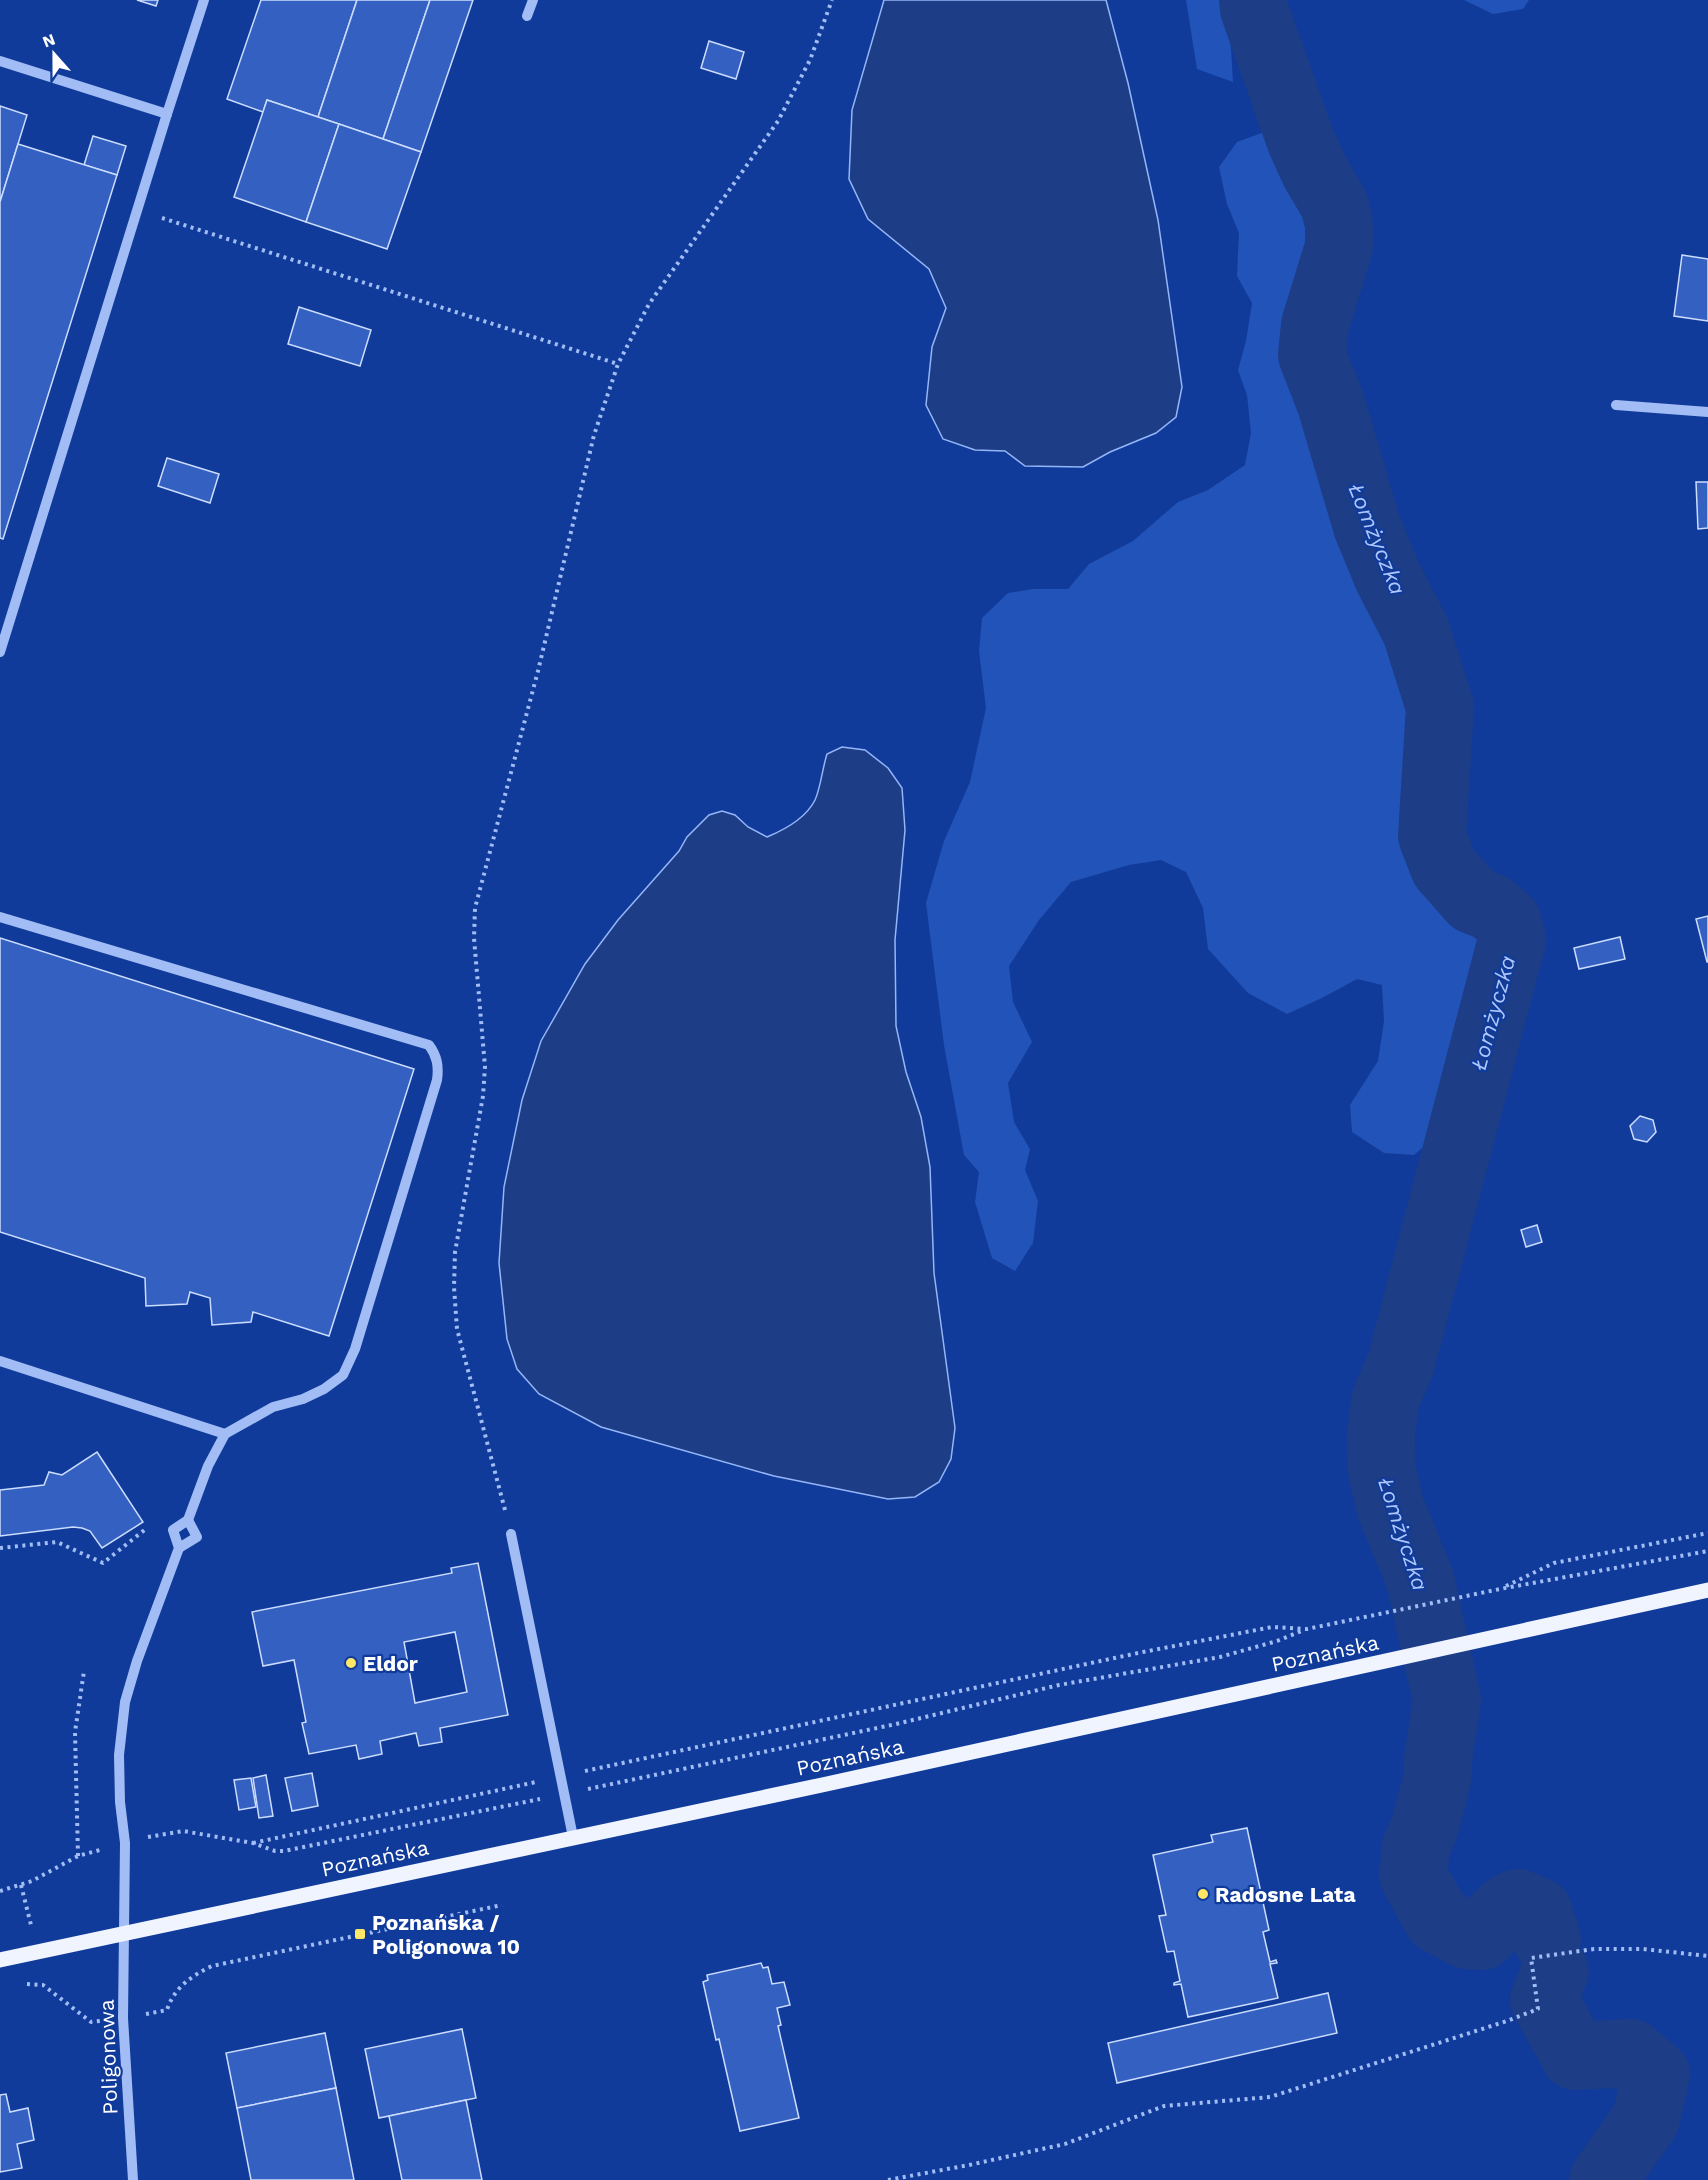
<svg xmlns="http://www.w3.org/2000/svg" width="1708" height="2180" font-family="'Work Sans',sans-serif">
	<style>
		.green { fill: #2253b9 }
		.water { fill: #1d3d86; stroke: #94b6f8; stroke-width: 1.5 }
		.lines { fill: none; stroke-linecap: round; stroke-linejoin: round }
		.river { stroke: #1d3d86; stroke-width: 68 }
		.building { fill: #3461c1; stroke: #cbdcfe; stroke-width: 1.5; fill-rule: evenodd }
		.path { stroke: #a2bdf5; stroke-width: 4; stroke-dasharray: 3 4.5; stroke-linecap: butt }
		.minor { stroke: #a2bdf5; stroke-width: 10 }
		.major { stroke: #f0f4ff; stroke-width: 15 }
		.poi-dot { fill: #ffe666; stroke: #103b9a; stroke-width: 2 }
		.labels { text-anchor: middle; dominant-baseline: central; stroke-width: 4.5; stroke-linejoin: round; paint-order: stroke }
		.street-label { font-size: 21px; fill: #fff; stroke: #103b9a }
		.poi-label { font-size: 21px; font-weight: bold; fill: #fff; stroke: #103b9a; text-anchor: start }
		.water-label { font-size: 22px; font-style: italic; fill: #afc8fb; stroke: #103b9a }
	</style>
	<rect width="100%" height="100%" fill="#103b9a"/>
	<g class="green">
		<path d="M 1186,0 L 1228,0 L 1233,82 L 1197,69 Z"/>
		<path d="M 1464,0 L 1529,0 L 1523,9 L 1493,14 Z"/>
		<path d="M 1264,132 L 1292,152 L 1323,231 L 1314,292 L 1300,349 L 1320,435 L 1358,536 L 1405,634 L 1426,706 L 1420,798 L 1421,852 L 1441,882 L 1472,911 L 1494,928 L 1500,940 L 1498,963 L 1449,1125 L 1414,1155 L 1384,1153 L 1352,1132 L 1350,1105 L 1378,1061 L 1384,1021 L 1382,985 L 1357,979 L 1322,998 L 1287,1014 L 1248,993 L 1208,949 L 1203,908 L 1186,872 L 1161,860 L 1129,865 L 1071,882 L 1039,920 L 1009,966 L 1013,1002 L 1032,1042 L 1008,1083 L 1014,1122 L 1030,1149 L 1025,1170 L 1038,1201 L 1033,1243 L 1015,1271 L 992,1258 L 975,1202 L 979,1172 L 964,1155 L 944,1045 L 926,903 L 944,841 L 970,782 L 986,708 L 979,651 L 982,618 L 1008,593 L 1033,589 L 1068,589 L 1089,564 L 1133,541 L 1178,502 L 1208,490 L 1245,465 L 1251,433 L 1247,395 L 1238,370 L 1246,341 L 1252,303 L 1237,276 L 1239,233 L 1227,204 L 1219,167 L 1237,142 Z"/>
	</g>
	<g class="water">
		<path d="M 884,0 L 1106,0 L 1128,83 L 1158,220 L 1182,387 L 1176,417 L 1156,433 L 1110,452 L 1083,467 L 1025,466 L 1005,451 L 975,450 L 943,439 L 926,405 L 932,347 L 946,308 L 929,269 L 868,219 L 849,179 L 852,110 Z"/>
		<path d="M 842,747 L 865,750 L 888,768 L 902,788 L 905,830 L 895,940 L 896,1026 L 906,1072 L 921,1117 L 930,1167 L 934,1273 L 955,1428 L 951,1459 L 939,1482 L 915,1497 L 888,1499 L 774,1476 L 601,1427 L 539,1394 L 517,1369 L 507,1339 L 499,1263 L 504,1187 L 522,1100 L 541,1041 L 585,964 L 618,920 L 679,851 L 687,837 L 709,815 L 722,811 L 735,815 L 748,827 L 767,837 C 784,830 806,818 815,800 C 820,790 823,766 827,754 Z"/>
	</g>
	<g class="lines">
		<g class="river">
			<path d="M 1253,0 L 1254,9 L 1301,141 L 1315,172 L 1334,204 L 1339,224 L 1339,247 L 1315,325 L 1312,355 L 1331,404 L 1367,526 L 1388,577 L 1416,631 L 1440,707 L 1432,836 L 1444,867 L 1473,900 L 1491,907 L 1507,921 L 1512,940 L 1401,1363 L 1385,1401 L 1381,1436 L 1382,1471 L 1391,1509 L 1420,1579 L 1447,1700 L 1438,1759 L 1438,1776 L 1425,1826 L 1416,1847 L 1413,1875 L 1437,1919 L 1467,1935 L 1482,1936 C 1494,1923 1502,1908 1518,1903 L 1538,1911 L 1547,1940"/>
			<path d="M 1555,1971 L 1544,2000 L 1575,2056 L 1631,2053 L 1656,2074 L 1646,2119 L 1603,2180"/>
		</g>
	</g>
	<g class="building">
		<path d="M 137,0 L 158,0 L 156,6 Z"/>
		<path d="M 261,0 L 357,0 L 318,117 L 267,100 L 263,112 L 227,99 Z"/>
		<path d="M 357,0 L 430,0 L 383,139 L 318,117 Z"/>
		<path d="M 430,0 L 473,0 L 421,152 L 383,139 Z"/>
		<path d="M 709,41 L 744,52 L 736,79 L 701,68 Z"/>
		<path d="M 267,100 L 339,124 L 306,222 L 234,197 Z"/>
		<path d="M 0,106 L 27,115 L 0,202 Z"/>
		<path d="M 339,124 L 421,152 L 387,249 L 306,222 Z"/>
		<path d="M 93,136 L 126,146 L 117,175 L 84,165 Z"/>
		<path d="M 18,144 L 117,175 L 3,539 L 0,538 L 0,202 Z"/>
		<path d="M 1682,255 L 1708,259 L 1708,321 L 1674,316 Z"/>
		<path d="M 299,307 L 371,330 L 360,366 L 288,344 Z"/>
		<path d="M 167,458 L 219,474 L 210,503 L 158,486 Z"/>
		<path d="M 1696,482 L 1708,482 L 1708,528 L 1698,529 Z"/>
		<path d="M 1708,916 L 1708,962 L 1707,962 L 1696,919 Z"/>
		<path d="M 1620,937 L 1625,959 L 1579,969 L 1574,948 Z"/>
		<path d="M 0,938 L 414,1069 L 329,1336 L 253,1312 L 251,1322 L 212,1325 L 210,1298 L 190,1292 L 187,1304 L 146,1306 L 145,1278 L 0,1232 Z"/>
		<path d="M 1640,1116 L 1653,1120 L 1656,1132 L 1647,1142 L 1634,1139 L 1630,1126 Z"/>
		<path d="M 1537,1225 L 1542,1242 L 1526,1247 L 1521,1230 Z"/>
		<path d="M 97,1452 L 143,1522 L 102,1548 L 90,1531 L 82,1528 L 73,1527 L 0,1536 L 0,1490 L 44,1485 L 49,1472 L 62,1475 Z"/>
		<path d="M 478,1563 L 508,1715 L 440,1728 L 442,1742 L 419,1746 L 416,1733 L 380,1741 L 382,1754 L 359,1759 L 356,1745 L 309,1754 L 302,1723 L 306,1722 L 294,1660 L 263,1666 L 252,1612 L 452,1573 L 451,1568 ZM 455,1632 L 467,1692 L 415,1703 L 404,1642 Z"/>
		<path d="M 312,1773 L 318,1806 L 292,1811 L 285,1778 Z"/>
		<path d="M 266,1775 L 273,1816 L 259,1818 L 253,1778 Z"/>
		<path d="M 251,1778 L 256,1807 L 239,1810 L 234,1780 Z"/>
		<path d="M 1247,1828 L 1269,1930 L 1263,1932 L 1270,1962 L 1276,1960 L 1277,1963 L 1270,1964 L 1278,1998 L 1188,2017 L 1181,1984 L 1174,1985 L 1174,1983 L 1180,1981 L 1174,1951 L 1167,1952 L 1159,1916 L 1166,1915 L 1153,1855 L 1213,1842 L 1211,1835 Z"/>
		<path d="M 761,1963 L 763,1968 L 768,1967 L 772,1984 L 784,1982 L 790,2005 L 777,2008 L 781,2025 L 778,2026 L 799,2118 L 740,2131 L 719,2039 L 716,2040 L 703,1982 L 708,1980 L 707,1975 Z"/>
		<path d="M 1328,1993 L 1337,2033 L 1117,2083 L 1108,2043 Z"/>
		<path d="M 462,2029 L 476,2098 L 379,2118 L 365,2049 Z"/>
		<path d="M 325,2033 L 336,2088 L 237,2108 L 226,2053 Z"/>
		<path d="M 336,2088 L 354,2180 L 251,2180 L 237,2108 Z"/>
		<path d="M 6,2094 L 10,2112 L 28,2108 L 34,2140 L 17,2144 L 22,2168 L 0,2172 L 0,2095 Z"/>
		<path d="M 466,2100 L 482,2180 L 402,2180 L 389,2116 Z"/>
	</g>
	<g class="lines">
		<g class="path">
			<path d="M 162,218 L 618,364"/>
			<path d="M 505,1510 L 457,1329 L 454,1287 L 455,1252 L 483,1096 L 485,1067 L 474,938 L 475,908 L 538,671 L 594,435 L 618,364 L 649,304 L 778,121 L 810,60 L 832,0"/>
			<path d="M 0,1548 L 57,1542 L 103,1563 L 147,1528"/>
			<path d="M 1506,1586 L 1554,1563 L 1708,1533"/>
			<path d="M 585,1771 L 1138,1653 L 1272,1627 L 1307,1629 L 1500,1589 L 1708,1551"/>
			<path d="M 588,1789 L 896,1724 L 1059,1685 L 1220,1657 L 1277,1641 L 1304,1630"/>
			<path d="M 148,1837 L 183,1831 L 253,1843 L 275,1851 L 284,1851 L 540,1799"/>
			<path d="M 253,1843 L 536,1782"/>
			<path d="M 78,1856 L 75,1732 L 84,1671"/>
			<path d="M 21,1885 L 31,1925"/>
			<path d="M 0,1891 L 32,1881 L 78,1856 L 100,1850"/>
			<path d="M 27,1984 L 43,1985 L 91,2022 L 100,2021"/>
			<path d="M 146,2014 L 167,2010 C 174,1988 191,1976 212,1966 L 502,1905"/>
			<path d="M 888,2180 L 969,2165 L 1065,2144 L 1164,2106 L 1270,2097 L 1507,2021 L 1538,2009 L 1531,1958 L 1594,1949 L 1643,1949 L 1708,1956"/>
		</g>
		<g class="minor">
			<path d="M 527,16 L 533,0"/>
			<path d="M 0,61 L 167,114 L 0,652"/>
			<path d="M 167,114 L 204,0"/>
			<path d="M 1616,405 L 1708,412"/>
			<path d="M 0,917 L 429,1045 C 437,1056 439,1066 437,1080 L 355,1349 L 343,1375 L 324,1389 L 303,1399 L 273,1407 L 225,1434 L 208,1466 L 188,1520 L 173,1530 L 179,1548 L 137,1661 L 125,1702 L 119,1755 L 120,1802 L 125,1843 L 123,2018 L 133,2180"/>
			<path d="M 0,1361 L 225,1434"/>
			<path d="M 511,1534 L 573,1837"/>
			<path d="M 179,1548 L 197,1537 L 188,1520"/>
		</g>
		<path class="major" d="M 0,1960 L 822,1785 L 1708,1590"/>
	</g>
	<g class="poi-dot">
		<circle cx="351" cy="1663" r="6"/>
		<circle cx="1203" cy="1894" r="6"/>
		<rect x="354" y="1928" width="12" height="12" rx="3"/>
	</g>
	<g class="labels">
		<g class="street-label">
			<text transform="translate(1325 1653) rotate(-12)">Poznańska</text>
			<text transform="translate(850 1757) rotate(-12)">Poznańska</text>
			<text transform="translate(375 1858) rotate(-12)">Poznańska</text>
			<text transform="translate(108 2057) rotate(-92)">Poligonowa</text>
		</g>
		<g class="poi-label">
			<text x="363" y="1663">Eldor</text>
			<text x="1215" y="1894">Radosne Lata</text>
			<text x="372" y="1922">Poznańska /<tspan x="372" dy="24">Poligonowa 10</tspan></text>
		</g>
		<g class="water-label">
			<text transform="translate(1377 539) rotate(68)">Łomżyczka</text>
			<text transform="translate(1493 1013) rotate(-75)">Łomżyczka</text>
			<text transform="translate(1403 1534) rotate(72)">Łomżyczka</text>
		</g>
	</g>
	<g transform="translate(54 54) rotate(339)" stroke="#103b9a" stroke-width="4.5" paint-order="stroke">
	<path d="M0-4.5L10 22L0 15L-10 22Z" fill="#ffffff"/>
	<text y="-9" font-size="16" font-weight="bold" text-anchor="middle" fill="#ffffff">N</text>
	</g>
</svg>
